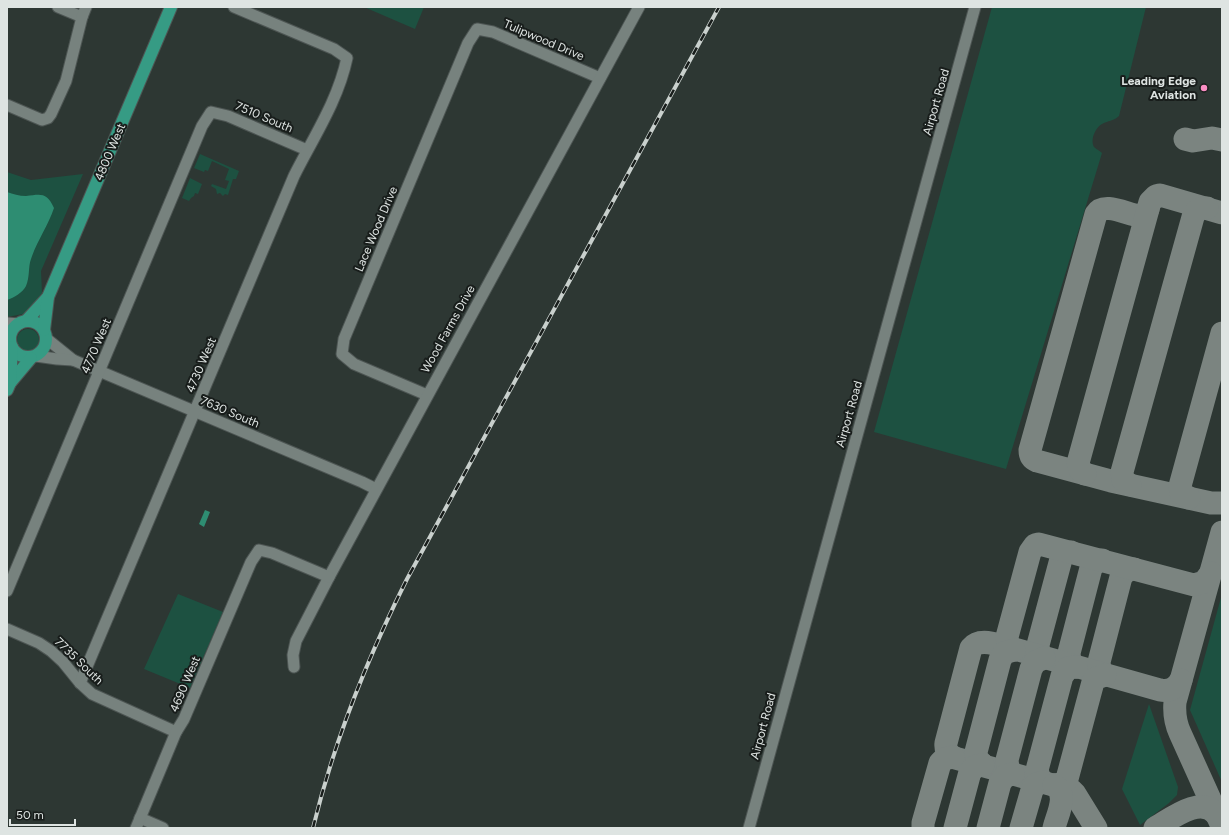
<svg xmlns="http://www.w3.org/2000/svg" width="1229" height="835" font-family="Figtree,sans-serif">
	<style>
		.green { fill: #1d5141 }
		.water { fill: #2e8d72 }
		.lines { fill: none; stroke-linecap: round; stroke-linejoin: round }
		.taxiway { stroke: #7b8480; stroke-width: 23 }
		.minor-casing { stroke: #4d5553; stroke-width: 13 }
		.major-casing { stroke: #4d5553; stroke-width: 14 }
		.minor { stroke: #77827e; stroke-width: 11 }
		.major { stroke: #369b84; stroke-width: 12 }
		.rail-casing { stroke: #c9d0cd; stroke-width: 4 }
		.rail { stroke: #181d1b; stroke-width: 2.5; stroke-dasharray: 8; stroke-linecap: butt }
		.poi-dot { fill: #fb8fc4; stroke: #181d1b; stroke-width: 1.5 }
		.labels { text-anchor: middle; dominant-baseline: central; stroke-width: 4; stroke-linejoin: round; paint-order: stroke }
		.street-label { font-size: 12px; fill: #dee4e2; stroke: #181d1b }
		.poi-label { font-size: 12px; font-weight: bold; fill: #dee4e2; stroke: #181d1b; text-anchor: end }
	</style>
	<rect width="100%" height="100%" fill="#2d3733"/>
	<g class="green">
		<path d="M 364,7 L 424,7 L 415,29 Z"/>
		<path d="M 992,7 L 1146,7 L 1119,116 C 1112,122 1109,120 1102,124 C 1095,128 1090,140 1094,147 C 1096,149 1100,151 1102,153 L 1006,469 L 874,432 Z"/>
		<path d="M 200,154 L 239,171 L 236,179 L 233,179 L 228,195 L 225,194 L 223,196 L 220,193 L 217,194 L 216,189 L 211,186 L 212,184 L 226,189 L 229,181 L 225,180 L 229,169 L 212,161 L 208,171 L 205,170 L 204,172 L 194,168 Z"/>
		<path d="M 7,172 L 31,180 L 83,174 L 41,271 L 42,293 L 28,313 L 7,317 Z"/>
		<path d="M 190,178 L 202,184 L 198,194 L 195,193 L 194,196 L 191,198 L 189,201 L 182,198 Z"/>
		<circle cx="28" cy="340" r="11"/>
		<path d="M 178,594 L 223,612 L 190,688 L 144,669 Z"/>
		<path d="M 1222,594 L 1222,782 L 1190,710 Z"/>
		<path d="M 1149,704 L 1178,787 L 1177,795 L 1169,803 L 1140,825 L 1122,789 Z"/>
	</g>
	<g class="water">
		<path d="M 7,192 C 13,194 19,196 26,196 C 41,194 47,192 54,208 C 48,226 37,241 31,259 C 28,267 30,277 26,286 C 23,292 14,298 7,300 Z"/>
		<path d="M 205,510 L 210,512 L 204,527 L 199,524 Z"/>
	</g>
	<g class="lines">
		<g class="taxiway">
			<path d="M 1185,139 L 1193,141 L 1212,138 L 1222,140"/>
			<path d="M 1148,209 L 1145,214 L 1140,216 C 1128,215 1104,201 1096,214 L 1030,450 C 1030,456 1032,459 1037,461 L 1111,481 L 1211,503 L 1222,503"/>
			<path d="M 1085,474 L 1080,470 L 1078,463 L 1150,202 L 1156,196 L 1160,195 L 1222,213"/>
			<path d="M 1130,485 L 1123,480 L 1122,472 L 1193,217 C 1196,210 1199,208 1207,208"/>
			<path d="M 1189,498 L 1181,493 L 1180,486 L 1222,333"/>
			<path d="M 1222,532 L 1175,702 C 1174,713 1175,722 1180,733 L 1222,826"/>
			<path d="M 1014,650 C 1001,646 981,636 971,648 L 946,743 C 945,751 949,755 955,758 L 1071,790 L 1075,794 L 1096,828"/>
			<path d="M 1044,658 L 1039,654 L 1038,645 L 1061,559 L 1064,554 L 1071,552"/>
			<path d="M 1076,667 L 1070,663 L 1069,653 L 1091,568 L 1095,563 L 1102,560"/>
			<path d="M 1105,675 L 1100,670 L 1099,662 L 1121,577 L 1127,570 L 1134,569"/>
			<path d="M 1181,680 C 1176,688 1170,692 1160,690 L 1011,648 L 1008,643 L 1007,637 L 1030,552 L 1035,545 L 1039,544 L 1194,585 L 1204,582 L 1211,573"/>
			<path d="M 983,765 L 977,759 L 976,752 L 1000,660 L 1004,653 L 1014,650"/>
			<path d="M 1013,774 L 1008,768 L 1007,760 L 1031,669 L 1035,662 L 1044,658"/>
			<path d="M 1043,782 L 1039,777 L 1037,770 L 1062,676 L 1068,668 L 1076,667"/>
			<path d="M 1054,785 L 1062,784 L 1067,779 L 1093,682 L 1097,678 L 1105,675"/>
			<path d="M 923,828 L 923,823 L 940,763 L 944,759 L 953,757"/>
			<path d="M 955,828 L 970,772 L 976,766 L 983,765"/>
			<path d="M 988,828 L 1000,783 L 1005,776 L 1013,774"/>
			<path d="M 1021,828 L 1032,790 L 1036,784 L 1043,782"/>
			<path d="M 1054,828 C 1057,815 1069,794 1054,785"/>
			<path d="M 1155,828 C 1171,819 1201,795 1216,814"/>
		</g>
		<defs>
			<g id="minor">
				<path d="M 58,7 L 82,17"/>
				<path d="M 7,105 L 42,120 L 48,118 L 51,114 L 66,81 L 82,17 L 86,7"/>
				<path d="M 7,323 L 19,324"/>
				<path d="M 7,338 L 10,339"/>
				<path d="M 47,339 L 73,360 L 362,482 L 376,489"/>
				<path d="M 36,356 L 57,359 L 73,360"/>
				<path d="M 427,395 L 354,364 L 342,354 L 344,339 L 468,43 L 477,29 L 493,32 L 600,78"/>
				<path d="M 7,591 L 202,126 L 211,112 L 228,116 L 307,150"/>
				<path d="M 7,629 L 39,643 L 51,651 L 63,662 L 80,683 L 92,694 L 176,732"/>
				<path d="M 294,667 L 293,655 L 296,641 L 329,577 L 639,7"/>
				<path d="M 80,683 L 294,176 C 313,138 338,101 347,58 L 334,49 L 234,7"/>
				<path d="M 140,818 L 163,828"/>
				<path d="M 136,828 L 176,732 L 184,719 L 251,562 L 259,550 L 272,553 L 329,577"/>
				<path d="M 749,828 L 975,7"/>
			</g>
			<g id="major">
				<circle cx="28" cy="339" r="18"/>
				<path d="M 26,321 L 48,297"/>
				<path d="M 44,330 L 48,297 L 171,7"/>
				<path d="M 10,383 L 31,358"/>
				<path d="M 7,390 L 10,383 L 12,347"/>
			</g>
		</defs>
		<use href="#minor" class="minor-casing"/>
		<use href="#major" class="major-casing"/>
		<use href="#minor" class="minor"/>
		<use href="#major" class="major"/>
		<defs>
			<path id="rail" d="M 313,828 C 334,741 367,659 407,579 L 719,7"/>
		</defs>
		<use href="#rail" class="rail-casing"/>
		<use href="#rail" class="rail"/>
	</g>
	<circle class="poi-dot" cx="1204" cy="88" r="4"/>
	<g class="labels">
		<g class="street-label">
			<text transform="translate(544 40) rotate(23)">Tulipwood Drive</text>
			<text transform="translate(936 102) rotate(-74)">Airport Road</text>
			<text transform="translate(264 117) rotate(23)">7510 South</text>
			<text transform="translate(110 152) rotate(-67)">4800 West</text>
			<text transform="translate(376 229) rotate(-67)">Lace Wood Drive</text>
			<text transform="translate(448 329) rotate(-61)">Wood Farms Drive</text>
			<text transform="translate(96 346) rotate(-67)">4770 West</text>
			<text transform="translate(201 365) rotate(-67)">4730 West</text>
			<text transform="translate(230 412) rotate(23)">7630 South</text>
			<text transform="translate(849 414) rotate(-74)">Airport Road</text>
			<text transform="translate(79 661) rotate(44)">7735 South</text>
			<text transform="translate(185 684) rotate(-67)">4690 West</text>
			<text transform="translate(763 726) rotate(-75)">Airport Road</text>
		</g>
		<g class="poi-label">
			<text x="1196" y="81">Leading Edge<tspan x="1196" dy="14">Aviation</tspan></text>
		</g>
	</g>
	<rect width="1229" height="835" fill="none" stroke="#dee4e2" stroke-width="16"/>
	<path d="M10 819v6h65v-6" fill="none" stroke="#dee4e2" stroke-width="2"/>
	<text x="16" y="819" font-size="12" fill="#dee4e2" stroke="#181d1b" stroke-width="3" paint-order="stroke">50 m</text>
</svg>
